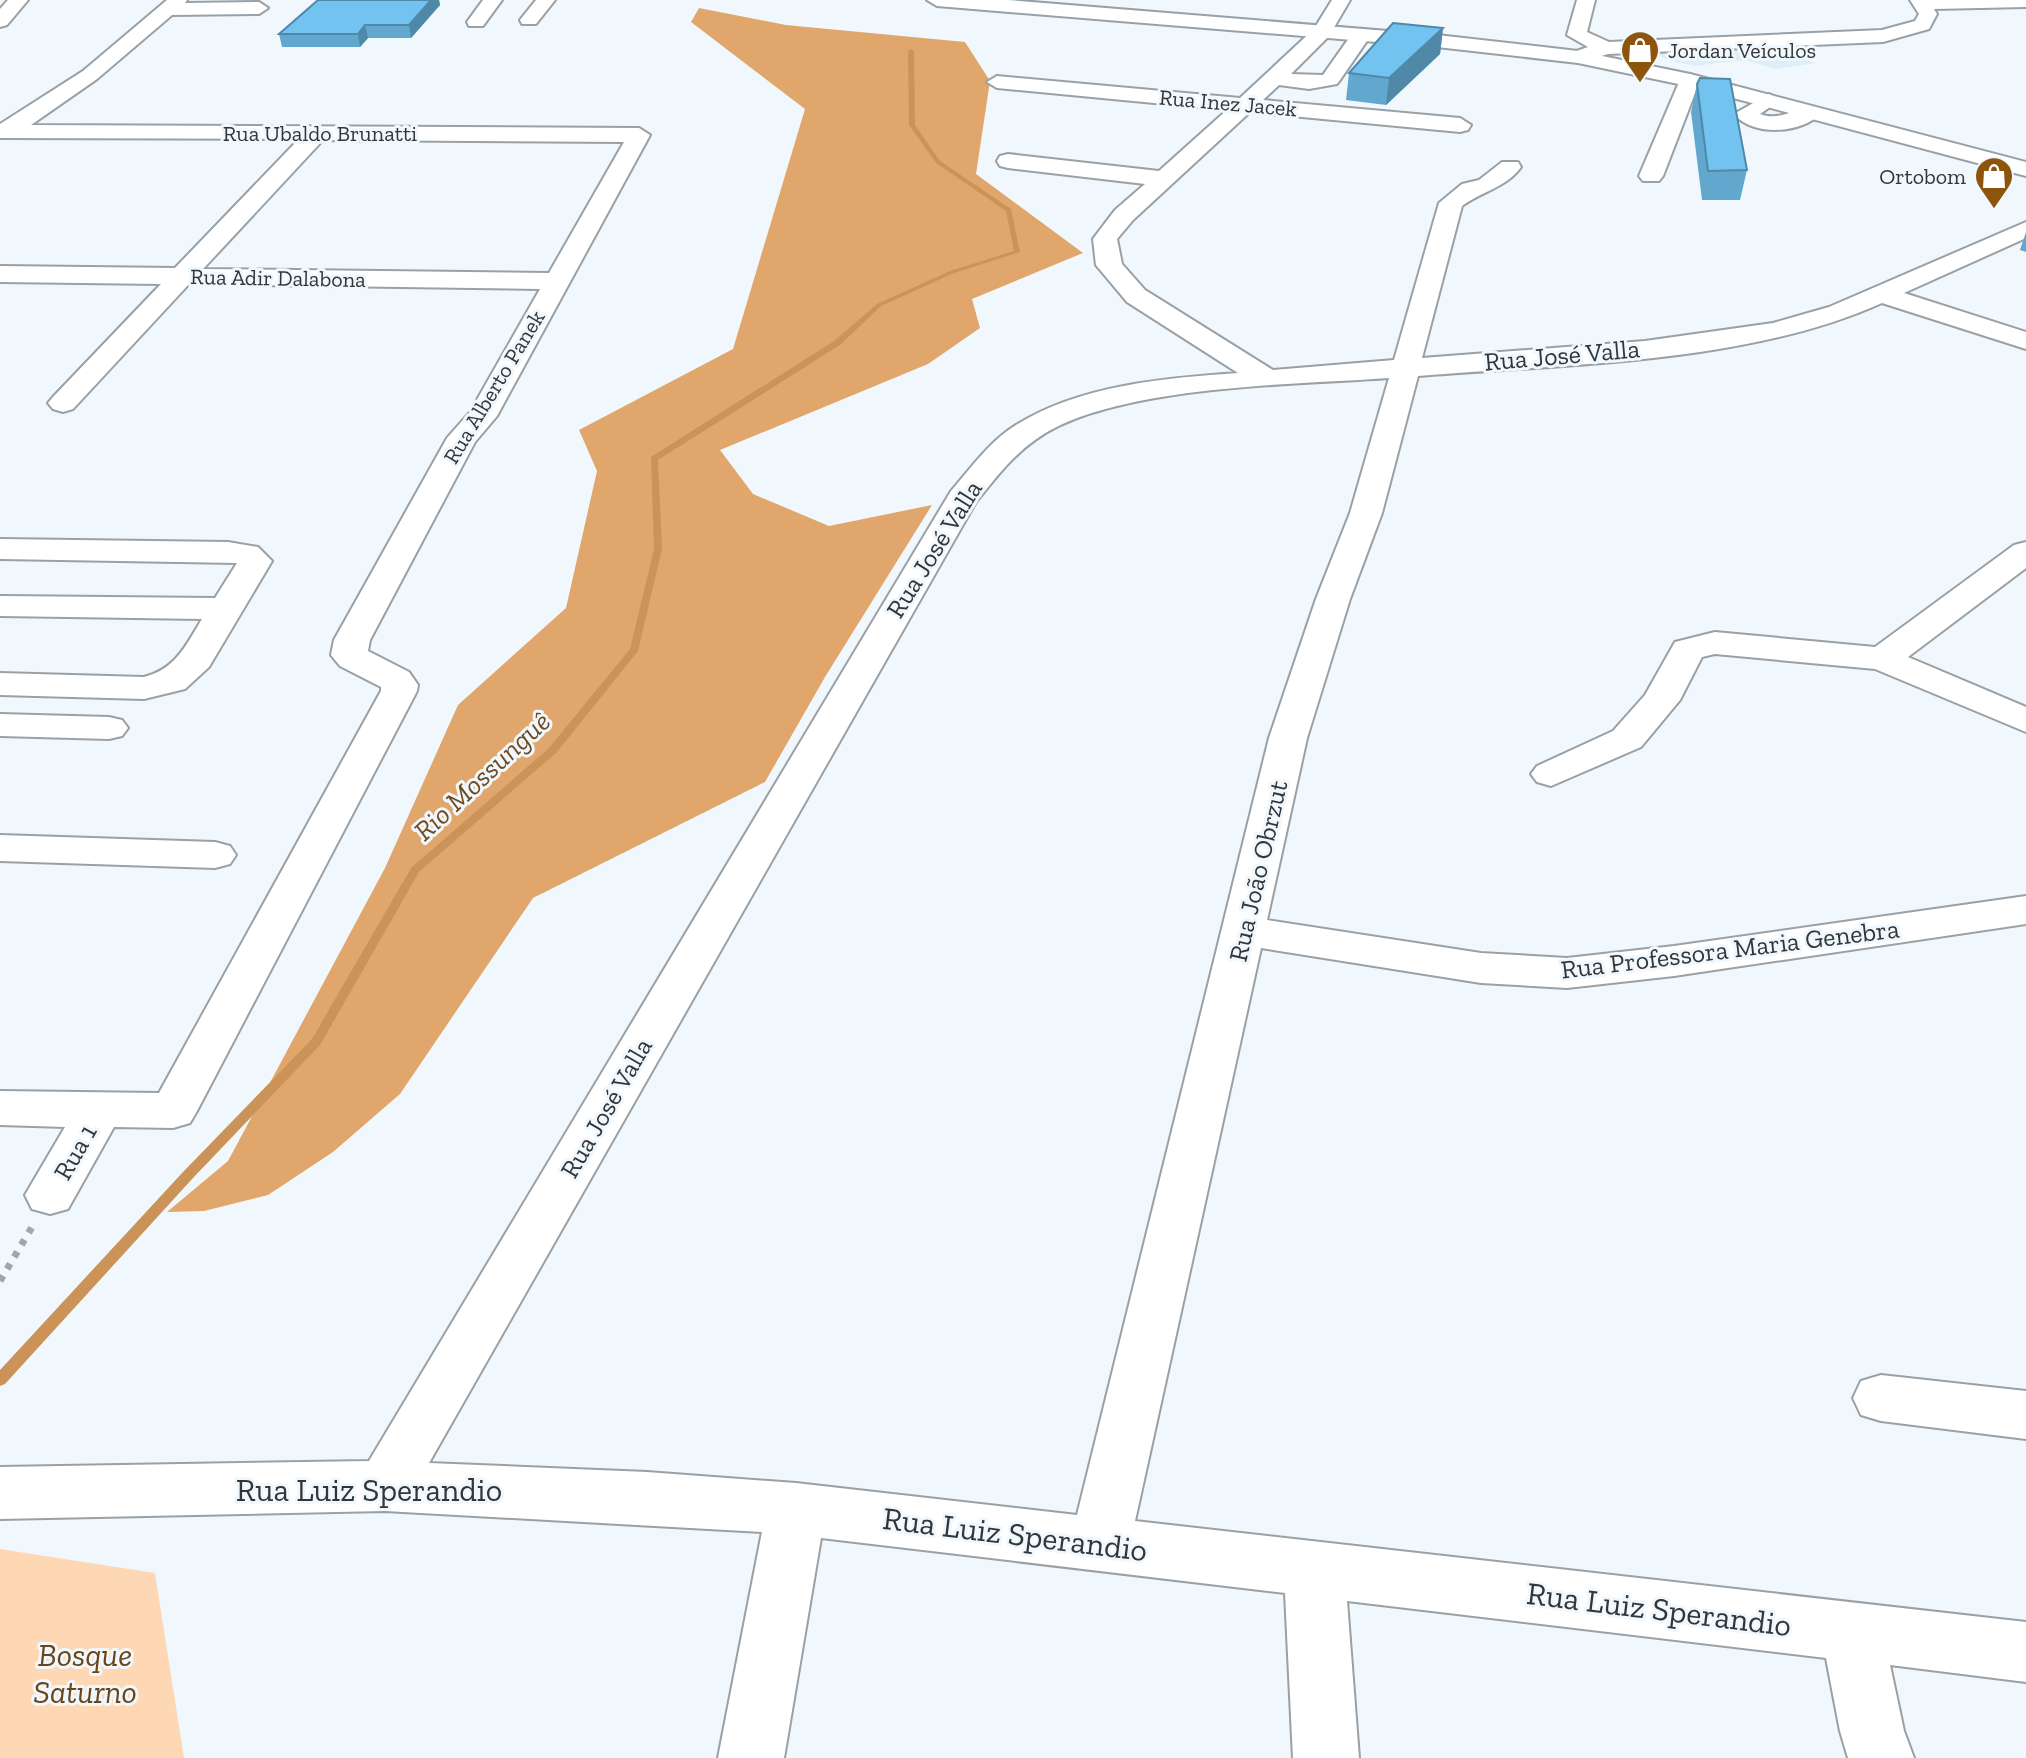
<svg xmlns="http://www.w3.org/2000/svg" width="2026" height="1758" font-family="'Zilla Slab',serif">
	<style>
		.built { fill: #deeef7 }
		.green { fill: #fed8b4 }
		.forest { fill: #e0a66b }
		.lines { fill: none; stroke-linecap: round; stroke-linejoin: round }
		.stream { fill: #cc9358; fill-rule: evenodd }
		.minor-casing { stroke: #99a1a6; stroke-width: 4 }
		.major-casing { stroke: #99a1a6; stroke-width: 4 }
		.path { stroke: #a0a6aa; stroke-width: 7; stroke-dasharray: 6 8; stroke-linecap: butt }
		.minor { fill: #fff; fill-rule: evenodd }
		.major { fill: #fff; fill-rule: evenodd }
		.wall { fill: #62a8ce }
		.shaded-wall { fill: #5088a8 }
		.building { fill: #72c3f0; stroke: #5088a8; stroke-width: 2 }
		.labels { text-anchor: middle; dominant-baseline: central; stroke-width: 6; stroke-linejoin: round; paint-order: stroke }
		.far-poi-label { font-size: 22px; fill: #333638; stroke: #f0f8fd; text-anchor: start }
		.far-street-label { font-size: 22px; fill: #333638; stroke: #f0f8fd }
		.street-label { font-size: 26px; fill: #333638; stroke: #f0f8fd }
		.water-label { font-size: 28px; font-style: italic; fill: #714a1f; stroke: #f0f8fd }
		.near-street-label { font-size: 32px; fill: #333638; stroke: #f0f8fd }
		.near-park-label { font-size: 32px; font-style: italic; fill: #6b4418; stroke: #f0f8fd }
	</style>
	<rect width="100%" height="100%" fill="#f0f8fd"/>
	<path class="built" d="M 1755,48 L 1817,63 L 1776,69 L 1744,60 L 1694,66 L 1665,59 L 1657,53 Z"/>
	<path class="green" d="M 0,1549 L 155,1573 L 184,1758 L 0,1758 Z"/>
	<path class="forest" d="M 699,8 L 786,25 L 965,42 L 990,81 L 976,174 L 1083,253 L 972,299 L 980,328 L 928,364 L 720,450 L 753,494 L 829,526 L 932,505 L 825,677 L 765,782 L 533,898 L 400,1094 L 333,1152 L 268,1195 L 204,1211 L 167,1212 L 228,1161 L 385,868 L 458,705 L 566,608 L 597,471 L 579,430 L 733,349 L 805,109 L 691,22 Z"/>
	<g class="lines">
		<path class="stream" d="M 911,49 L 914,51 L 915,125 L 940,161 L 1011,209 L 1020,252 L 954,273 L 881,306 L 840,345 L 658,460 L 662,549 L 638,651 L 557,752 L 419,872 L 320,1045 L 193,1178 L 5,1384 L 0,1386 L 0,1370 L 183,1172 L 312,1039 L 411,868 L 549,748 L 630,649 L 654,549 L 651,457 L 834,341 L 877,304 L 950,271 L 1014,251 L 1006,211 L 936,163 L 909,125 L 908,51 Z"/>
		<defs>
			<g id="minor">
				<path d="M 167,0 L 187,0 L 185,3 L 259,2 L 268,8 L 259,14 L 172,15 L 97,79 L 31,125 L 639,128 L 650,135 L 497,416 L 475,442 L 370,640 L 368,651 L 409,672 L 418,685 L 417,691 L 197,1111 L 190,1123 L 173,1128 L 114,1127 L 68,1209 L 50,1214 L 32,1209 L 25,1195 L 65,1127 L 0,1125 L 0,1091 L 159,1093 L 381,691 L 381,687 L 340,666 L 331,655 L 334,640 L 447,438 L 470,412 L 540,289 L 189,284 L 73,409 L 63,412 L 53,409 L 48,403 L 53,397 L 161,284 L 0,282 L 0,266 L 175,268 L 299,139 L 0,138 L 0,124 L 83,71 ZM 323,140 L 624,142 L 549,273 L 203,269 Z"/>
				<path d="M 483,0 L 502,0 L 483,26 L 469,26 L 467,22 Z"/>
				<path d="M 536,0 L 555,0 L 536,24 L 522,24 L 520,20 Z"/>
				<path d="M 1332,0 L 1350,0 L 1329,36 L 1291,74 L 1323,75 L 1354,31 L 1368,31 L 1371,35 L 1340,80 L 1337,84 L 1309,89 L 1279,85 L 1263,100 L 1460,118 L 1471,125 L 1468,130 L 1460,132 L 1250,112 L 1133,220 L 1117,239 L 1122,264 L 1145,290 L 1273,370 L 1394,360 L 1439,203 L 1462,184 L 1479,180 L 1502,162 L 1518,162 L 1521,167 C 1506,188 1482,191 1462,206 L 1422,358 L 1645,341 L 1773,323 L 1829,307 L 2026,222 L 2026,238 L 1904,293 L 2026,332 L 2026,349 L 1882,303 C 1747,364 1565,364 1418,376 L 1382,513 L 1350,599 L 1307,738 L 1267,920 L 1481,953 L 1567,958 L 1674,946 L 2026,896 L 2026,924 L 1674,976 L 1567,988 L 1481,983 L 1261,948 L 1135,1521 L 2026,1622 L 2026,1682 L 1890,1665 L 1904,1731 L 1914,1758 L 1848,1758 L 1840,1731 L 1826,1658 L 1347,1601 L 1359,1758 L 1293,1758 L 1285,1593 L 821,1538 L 784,1758 L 718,1758 L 762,1532 L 385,1511 L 0,1519 L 0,1467 L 369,1461 L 951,491 C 971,468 990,441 1016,425 C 1080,385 1165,378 1238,373 L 1127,302 L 1096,265 L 1093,239 L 1115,210 L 1145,184 L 1008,168 L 1000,166 L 997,161 L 1000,156 L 1008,154 L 1159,171 L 1227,110 L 997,88 L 987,82 L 997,76 L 1240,98 L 1314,29 ZM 1389,378 L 1350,513 L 1316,599 L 1269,738 L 1077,1515 L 796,1483 L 647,1472 L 429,1463 L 976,502 C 994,480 1011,457 1035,440 C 1110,385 1295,385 1389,378 Z"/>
				<path d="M 1577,0 L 1595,0 L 1587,32 L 1609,42 L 1882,30 L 1915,21 L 1919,14 L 1910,0 L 2026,0 L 2026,7 L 1934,9 L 1937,14 L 1929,29 L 1883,42 L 1608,54 L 1578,63 L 1568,57 L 1571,53 L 1588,47 L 1567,35 Z"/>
				<path d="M 1690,74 L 1700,80 L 1663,176 L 1659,181 L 1643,181 L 1639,176 L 1680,80 Z"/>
				<path d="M 1769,94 L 1780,100 L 1760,114 C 1778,121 1793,110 1811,106 L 1822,112 C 1804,134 1752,137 1734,114 Z"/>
				<path d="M 0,539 L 228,542 L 258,547 L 272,561 L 209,667 L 185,689 L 144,699 L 0,695 L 0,673 L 144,677 C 176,669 186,645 202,619 L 0,616 L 0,596 L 215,598 L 237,563 L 0,559 Z"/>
				<path d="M 2026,542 L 2026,568 L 1908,657 L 2026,707 L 2026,732 L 1875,669 L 1715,654 L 1702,657 L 1680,700 L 1641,747 L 1551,786 L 1537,782 L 1531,774 L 1537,766 L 1613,731 L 1645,695 L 1675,642 L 1715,632 L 1875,647 L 2014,545 Z"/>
				<path d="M 0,714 L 109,717 L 122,720 L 128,728 L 122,736 L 109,739 L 0,736 Z"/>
				<path d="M 0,835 L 215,842 L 230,846 L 236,855 L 230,864 L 215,868 L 0,861 Z"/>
				<path d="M 1881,1375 L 2026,1391 L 2026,1439 L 1881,1421 L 1861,1415 L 1853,1398 L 1861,1381 Z"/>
			</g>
			<g id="major">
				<path d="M 8,0 L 28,0 L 7,25 L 0,27 L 0,9 Z"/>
				<path d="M 927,0 L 1008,0 L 1437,35 L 1578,51 L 1690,74 L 2026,162 L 2026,176 L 1688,86 L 1578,63 L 1437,47 L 937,6 Z"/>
			</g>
		</defs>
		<use href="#minor" class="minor-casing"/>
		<use href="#major" class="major-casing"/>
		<path class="path" d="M 0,1281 L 32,1227"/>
		<use href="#minor" class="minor"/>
		<use href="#major" class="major"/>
	</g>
	<g class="wall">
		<path d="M 318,0 L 439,0 L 440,5 L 411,38 L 368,38 L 360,47 L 282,47 L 279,34 Z"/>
		<path d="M 1443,28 L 1440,54 L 1386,105 L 1346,100 L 1349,73 Z"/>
		<path d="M 1697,84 L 1747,170 L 1740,200 L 1702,200 L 1691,112 Z"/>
		<path d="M 2026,232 L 2026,252 L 2020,250 Z"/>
	</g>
	<g class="shaded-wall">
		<path d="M 431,0 L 439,0 L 440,5 L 411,38 L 409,25 Z"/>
		<path d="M 365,25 L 368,38 L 360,47 L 358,34 Z"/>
		<path d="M 1443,28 L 1440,54 L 1386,105 L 1389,78 Z"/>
	</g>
	<g class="building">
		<path d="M 318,0 L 431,0 L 409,25 L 365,25 L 358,34 L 279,34 Z"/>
		<path d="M 1393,23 L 1443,28 L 1389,78 L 1349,73 Z"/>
		<path d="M 1700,78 L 1730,79 L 1747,170 L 1708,171 L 1697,84 Z"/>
	</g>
	<defs>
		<symbol id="shop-pin" viewBox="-11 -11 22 30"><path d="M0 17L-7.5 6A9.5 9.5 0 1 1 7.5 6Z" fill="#8d550b" stroke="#f0f8fd"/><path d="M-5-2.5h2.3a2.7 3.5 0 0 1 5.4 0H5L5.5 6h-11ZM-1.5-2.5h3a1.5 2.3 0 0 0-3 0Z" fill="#fff"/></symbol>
	</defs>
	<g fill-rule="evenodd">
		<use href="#shop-pin" x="1618" y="28" width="44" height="60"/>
		<use href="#shop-pin" x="1972" y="154" width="44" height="60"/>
	</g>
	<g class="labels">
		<g class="far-poi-label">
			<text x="1668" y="50">Jordan Veículos</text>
			<text x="1966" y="176" text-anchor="end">Ortobom</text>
		</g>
		<g class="far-street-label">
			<text transform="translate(1228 103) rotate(5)">Rua Inez Jacek</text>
			<text x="320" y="133">Rua Ubaldo Brunatti</text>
			<text transform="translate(278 278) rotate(1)">Rua Adir Dalabona</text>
			<text transform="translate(494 387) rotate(-59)">Rua Alberto Panek</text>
		</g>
		<g class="street-label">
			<text transform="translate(1562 355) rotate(-5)">Rua José Valla</text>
			<text transform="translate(934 549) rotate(-58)">Rua José Valla</text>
			<text transform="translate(1258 871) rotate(-77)">Rua João Obrzut</text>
			<text transform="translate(1730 949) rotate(-7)">Rua Professora Maria Genebra</text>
			<text transform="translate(606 1108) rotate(-60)">Rua José Valla</text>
			<text transform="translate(75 1152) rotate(-60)">Rua 1</text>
		</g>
		<g class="water-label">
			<text transform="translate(482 776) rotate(-43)">Rio Mossunguê</text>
		</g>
		<g class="near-street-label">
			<text x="369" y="1490">Rua Luiz Sperandio</text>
			<text transform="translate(1015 1534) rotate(7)">Rua Luiz Sperandio</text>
			<text transform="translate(1659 1609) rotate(7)">Rua Luiz Sperandio</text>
		</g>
		<g class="near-park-label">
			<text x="85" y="1655">Bosque<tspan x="85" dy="37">Saturno</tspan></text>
		</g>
	</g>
</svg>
